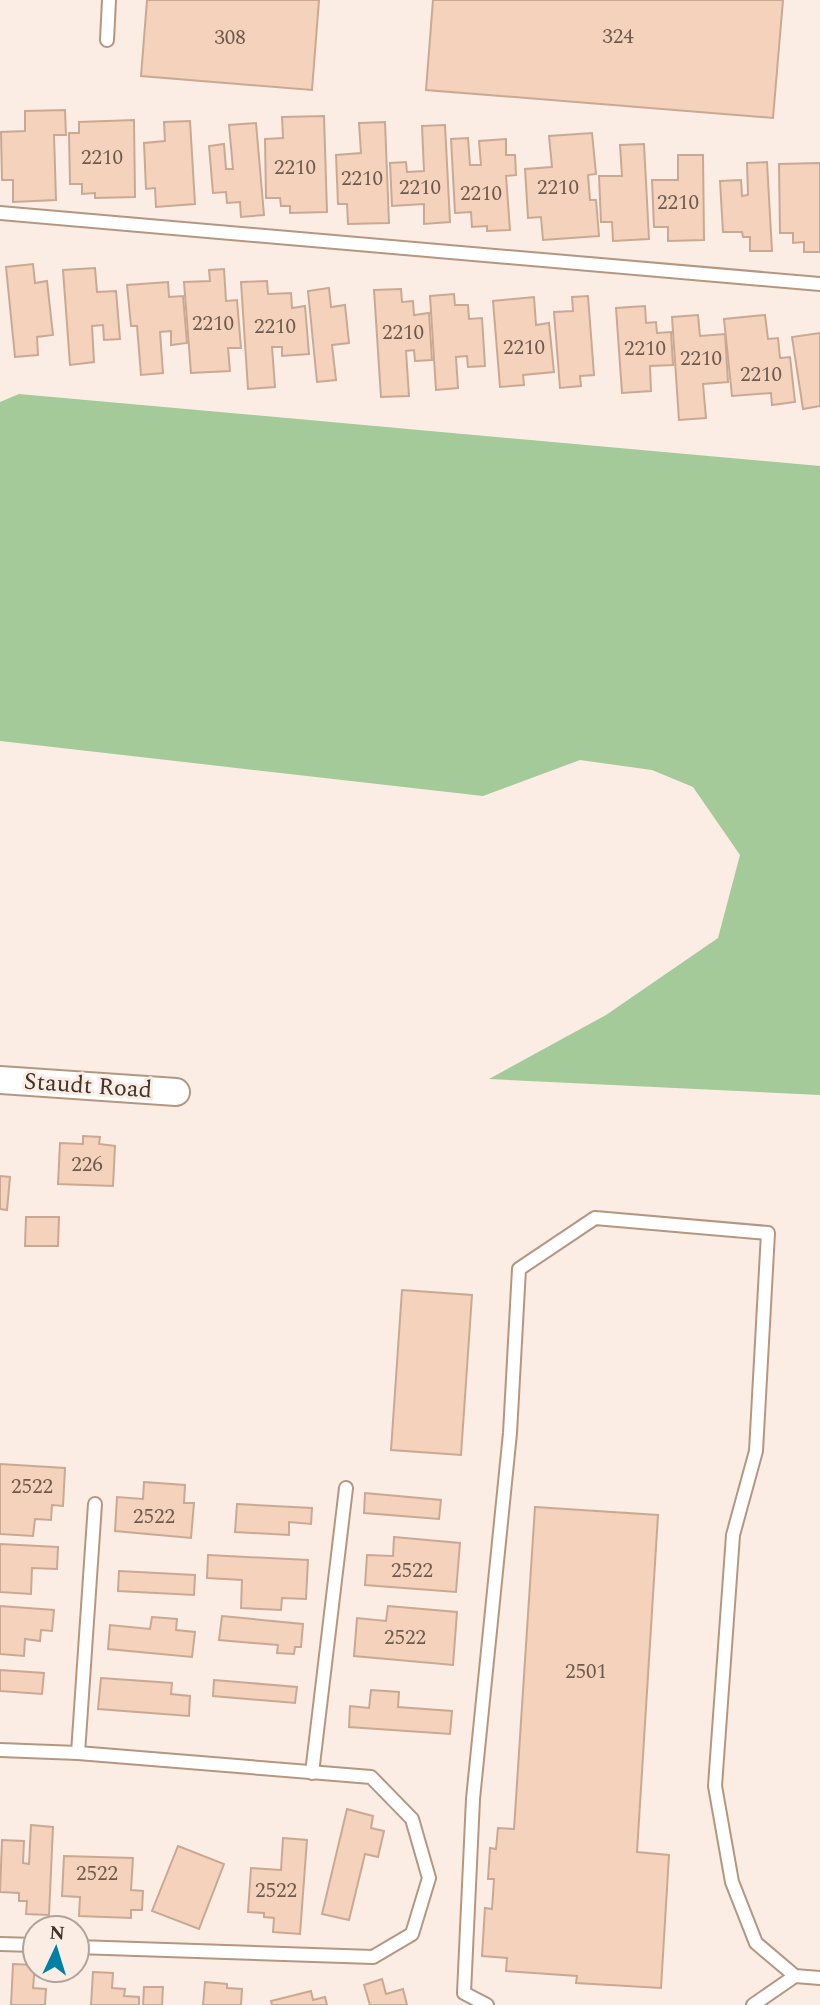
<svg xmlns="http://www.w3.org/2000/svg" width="820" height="2005" font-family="Spectral,serif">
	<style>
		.green { fill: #a3ca98 }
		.building { fill: #f4d2bc; stroke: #caa994; stroke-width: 2 }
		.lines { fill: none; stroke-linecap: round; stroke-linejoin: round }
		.lane-casing { stroke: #b59681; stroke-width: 16 }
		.street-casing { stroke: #b59681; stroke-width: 30 }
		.lane { stroke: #fff; stroke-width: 12 }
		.street { stroke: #fff; stroke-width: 26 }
		.labels { text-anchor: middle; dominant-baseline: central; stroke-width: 6; stroke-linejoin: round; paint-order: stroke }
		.number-label { font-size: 21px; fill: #6e5b4f }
		.street-label { font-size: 24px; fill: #41332b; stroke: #fbede4 }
	</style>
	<rect width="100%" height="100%" fill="#fbede4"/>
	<path class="green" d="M 19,394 L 820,466 L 820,1095 L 489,1079 L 606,1015 L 718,938 L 740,855 L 693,787 L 652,770 L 580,760 L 483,796 L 0,741 L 0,402 Z"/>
	<g class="building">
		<path d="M 147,0 L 319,0 L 312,90 L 141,76 Z"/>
		<path d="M 433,0 L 783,0 L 773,118 L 426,90 Z"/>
		<path d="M 65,110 L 66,135 L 54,135 L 56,200 L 13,202 L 13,180 L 2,180 L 1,132 L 25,131 L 25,111 Z"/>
		<path d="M 324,116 L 327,212 L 290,213 L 290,206 L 281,206 L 280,198 L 266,198 L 265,139 L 283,138 L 282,117 Z"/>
		<path d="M 134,120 L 135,197 L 95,198 L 95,193 L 82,194 L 82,184 L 70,184 L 69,133 L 79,133 L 79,122 Z"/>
		<path d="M 190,121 L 195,204 L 156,207 L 155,188 L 146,189 L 144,143 L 165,141 L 164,122 Z"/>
		<path d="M 385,122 L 389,223 L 348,224 L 347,204 L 338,204 L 336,155 L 361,153 L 359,123 Z"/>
		<path d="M 256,123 L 264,215 L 241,217 L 240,202 L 227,203 L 226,192 L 213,193 L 209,146 L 224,144 L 226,169 L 233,169 L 229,125 Z"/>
		<path d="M 445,125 L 450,222 L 424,224 L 424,204 L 392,206 L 390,163 L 406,162 L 407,172 L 424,171 L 422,126 Z"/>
		<path d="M 592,133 L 596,174 L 588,175 L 590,200 L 596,200 L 599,236 L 543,240 L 541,217 L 528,218 L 525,169 L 552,167 L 549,136 Z"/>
		<path d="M 468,138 L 470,165 L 481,165 L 479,141 L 506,139 L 506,155 L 515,155 L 516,175 L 506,176 L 510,230 L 487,231 L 487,226 L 472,227 L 471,212 L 455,213 L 451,139 Z"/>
		<path d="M 644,144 L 649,239 L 613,241 L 612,222 L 601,222 L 599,176 L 622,176 L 620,145 Z"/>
		<path d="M 678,155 L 703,155 L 704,240 L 668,241 L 668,227 L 654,227 L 652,180 L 678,180 Z"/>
		<path d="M 767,162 L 772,251 L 750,251 L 750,237 L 743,237 L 742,232 L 723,232 L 720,181 L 741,180 L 742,196 L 748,195 L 747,163 Z"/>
		<path d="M 820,163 L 820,252 L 804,252 L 804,242 L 793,243 L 793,233 L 780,233 L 779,164 Z"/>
		<path d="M 33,264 L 35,283 L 47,281 L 53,335 L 37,337 L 38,355 L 15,357 L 6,267 Z"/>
		<path d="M 95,268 L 97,292 L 116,291 L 120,339 L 104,340 L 103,325 L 92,326 L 94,362 L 70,365 L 63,270 Z"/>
		<path d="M 224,269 L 226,301 L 237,300 L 241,348 L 228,348 L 230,371 L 191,373 L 184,282 L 210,281 L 209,270 Z"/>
		<path d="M 267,281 L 268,294 L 291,293 L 292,308 L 305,306 L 309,354 L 282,356 L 282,347 L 272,347 L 275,387 L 248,389 L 241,282 Z"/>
		<path d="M 168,282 L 169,297 L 183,296 L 187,343 L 171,345 L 171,331 L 160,332 L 163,373 L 141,375 L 137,326 L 131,326 L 127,285 Z"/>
		<path d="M 329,288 L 331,307 L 345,305 L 349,343 L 332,345 L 336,380 L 317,382 L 308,291 Z"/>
		<path d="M 401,289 L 402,302 L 413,301 L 414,315 L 429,313 L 432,360 L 415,361 L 414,350 L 406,351 L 409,396 L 381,397 L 374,290 Z"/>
		<path d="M 454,294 L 455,305 L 468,305 L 469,319 L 482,318 L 485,366 L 468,367 L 467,356 L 456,357 L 458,388 L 436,390 L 430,296 Z"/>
		<path d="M 588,296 L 594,375 L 580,376 L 581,386 L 560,388 L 554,312 L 573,311 L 572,297 Z"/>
		<path d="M 534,297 L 536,325 L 549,323 L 554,372 L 523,375 L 524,385 L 500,387 L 493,301 Z"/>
		<path d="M 645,306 L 646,323 L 656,322 L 657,333 L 671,332 L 673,365 L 650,366 L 651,391 L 622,393 L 616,308 Z"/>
		<path d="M 698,315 L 700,336 L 725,334 L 728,382 L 703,384 L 706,418 L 679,420 L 672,317 Z"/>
		<path d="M 765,315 L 768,339 L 778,338 L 780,358 L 790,357 L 795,402 L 772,405 L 771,393 L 732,396 L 724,319 Z"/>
		<path d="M 820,333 L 820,406 L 803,409 L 792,337 Z"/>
		<path d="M 83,1136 L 100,1137 L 99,1144 L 115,1146 L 113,1186 L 58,1184 L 60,1143 L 83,1144 Z"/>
		<path d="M 0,1176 L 10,1177 L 7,1210 L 0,1209 Z"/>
		<path d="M 26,1217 L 59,1217 L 58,1246 L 25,1246 Z"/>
		<path d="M 402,1290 L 472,1295 L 461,1455 L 391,1450 Z"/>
		<path d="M 0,1464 L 65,1468 L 63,1506 L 52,1505 L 51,1520 L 35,1519 L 33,1536 L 0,1534 Z"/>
		<path d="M 144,1482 L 185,1485 L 184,1503 L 194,1503 L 191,1538 L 115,1531 L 117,1497 L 143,1499 Z"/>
		<path d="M 365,1493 L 441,1500 L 439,1519 L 364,1513 Z"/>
		<path d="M 237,1504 L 312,1508 L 311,1524 L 289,1522 L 289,1535 L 235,1532 Z"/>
		<path d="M 535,1507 L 658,1515 L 637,1852 L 669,1855 L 661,1988 L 576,1983 L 577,1976 L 506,1971 L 507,1958 L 482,1956 L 485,1908 L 492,1909 L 494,1879 L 488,1879 L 490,1848 L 496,1849 L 498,1828 L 514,1829 Z"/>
		<path d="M 394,1537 L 460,1543 L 456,1592 L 365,1585 L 367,1555 L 393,1556 Z"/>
		<path d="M 0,1544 L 58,1547 L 57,1569 L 32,1568 L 31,1594 L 0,1592 Z"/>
		<path d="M 208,1555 L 308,1560 L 306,1599 L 282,1598 L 281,1610 L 241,1608 L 242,1580 L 207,1578 Z"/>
		<path d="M 119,1571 L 195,1575 L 194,1595 L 118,1591 Z"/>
		<path d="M 0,1606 L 54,1610 L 52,1631 L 41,1630 L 40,1641 L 25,1639 L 24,1656 L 0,1654 Z"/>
		<path d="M 388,1606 L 457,1612 L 453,1665 L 354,1656 L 357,1618 L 386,1621 Z"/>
		<path d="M 222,1616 L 303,1624 L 301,1647 L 295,1647 L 294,1654 L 277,1653 L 278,1645 L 219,1640 Z"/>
		<path d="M 152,1617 L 177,1619 L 176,1630 L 195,1632 L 192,1657 L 108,1649 L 110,1625 L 150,1629 Z"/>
		<path d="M 0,1670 L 44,1673 L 42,1694 L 0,1691 Z"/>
		<path d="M 101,1678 L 172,1683 L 171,1694 L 190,1696 L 189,1716 L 98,1709 Z"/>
		<path d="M 214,1680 L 297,1687 L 295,1703 L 213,1696 Z"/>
		<path d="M 371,1690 L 399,1692 L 398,1707 L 452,1711 L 450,1734 L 349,1727 L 350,1706 L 369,1708 Z"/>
		<path d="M 347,1809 L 373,1816 L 371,1828 L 384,1831 L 378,1857 L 365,1854 L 349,1920 L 322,1914 Z"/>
		<path d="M 31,1825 L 53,1827 L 49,1915 L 26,1914 L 27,1901 L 19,1901 L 19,1893 L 0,1892 L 2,1840 L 24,1841 L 23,1863 L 29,1864 Z"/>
		<path d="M 283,1838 L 307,1840 L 300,1934 L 273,1932 L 274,1918 L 264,1917 L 264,1913 L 248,1912 L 251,1868 L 281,1870 Z"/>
		<path d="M 178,1846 L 224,1864 L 199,1929 L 152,1911 Z"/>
		<path d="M 64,1856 L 133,1858 L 131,1890 L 143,1891 L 142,1910 L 131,1910 L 131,1918 L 79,1916 L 80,1897 L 62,1896 Z"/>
		<path d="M 13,1964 L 35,1965 L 33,1988 L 46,1989 L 45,2005 L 11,2005 Z"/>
		<path d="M 93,1972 L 113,1973 L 112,1988 L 125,1989 L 124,1996 L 139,1997 L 139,2005 L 91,2005 Z"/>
		<path d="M 382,1979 L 386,1994 L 403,1989 L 407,2005 L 370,2005 L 364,1985 Z"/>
		<path d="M 205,1982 L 227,1984 L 227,1988 L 242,1989 L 241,2005 L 203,2005 Z"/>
		<path d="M 144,1987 L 163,1987 L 162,2005 L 143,2005 Z"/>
		<path d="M 311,1991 L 313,2000 L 325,1997 L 327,2005 L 272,2005 L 271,2001 Z"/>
	</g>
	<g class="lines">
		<defs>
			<g id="lane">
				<path d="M 107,40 L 109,0"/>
				<path d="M 0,213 L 820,284"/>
				<path d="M 0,1750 L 78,1753 L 371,1777 L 412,1819 L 429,1878 L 412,1934 L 373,1957 L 77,1947"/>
				<path d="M 78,1753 L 95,1504"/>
				<path d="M 312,1773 L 346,1488"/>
				<path d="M 0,1944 L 35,1945"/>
				<path d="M 487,2005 L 464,1993 L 473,1799 L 510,1433 L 519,1269 L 595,1218 L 768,1233 L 756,1451 L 733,1535 L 715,1786 L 732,1882 L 756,1943 L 795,1976 L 820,1978"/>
				<path d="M 753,2005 L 795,1976"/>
			</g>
			<path id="street" d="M 0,1080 L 176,1092"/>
		</defs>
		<use href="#lane" class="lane-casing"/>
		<use href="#street" class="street-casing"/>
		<use href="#lane" class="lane"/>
		<use href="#street" class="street"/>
	</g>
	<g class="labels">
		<g class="number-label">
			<text x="618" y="37">324</text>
			<text x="230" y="38">308</text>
			<text x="102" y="158">2210</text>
			<text x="295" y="168">2210</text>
			<text x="362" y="179">2210</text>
			<text x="420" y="188">2210</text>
			<text x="558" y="188">2210</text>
			<text x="481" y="194">2210</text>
			<text x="678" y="203">2210</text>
			<text x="213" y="324">2210</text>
			<text x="275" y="327">2210</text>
			<text x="403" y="333">2210</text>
			<text x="524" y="348">2210</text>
			<text x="645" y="349">2210</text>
			<text x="701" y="359">2210</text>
			<text x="761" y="375">2210</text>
			<text x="87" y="1165">226</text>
			<text x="32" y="1487">2522</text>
			<text x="154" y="1517">2522</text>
			<text x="412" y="1571">2522</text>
			<text x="405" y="1638">2522</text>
			<text x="586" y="1672">2501</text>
			<text x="97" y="1874">2522</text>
			<text x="276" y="1891">2522</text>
		</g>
		<g class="street-label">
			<text transform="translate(88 1086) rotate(4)">Staudt Road</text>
		</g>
	</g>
	<g transform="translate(56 1949) rotate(4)"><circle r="33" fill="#fbede4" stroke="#b1a39a" stroke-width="2"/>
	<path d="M0-5L12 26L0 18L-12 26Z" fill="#0080a5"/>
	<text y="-10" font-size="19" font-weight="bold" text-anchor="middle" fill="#41332b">N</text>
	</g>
</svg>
